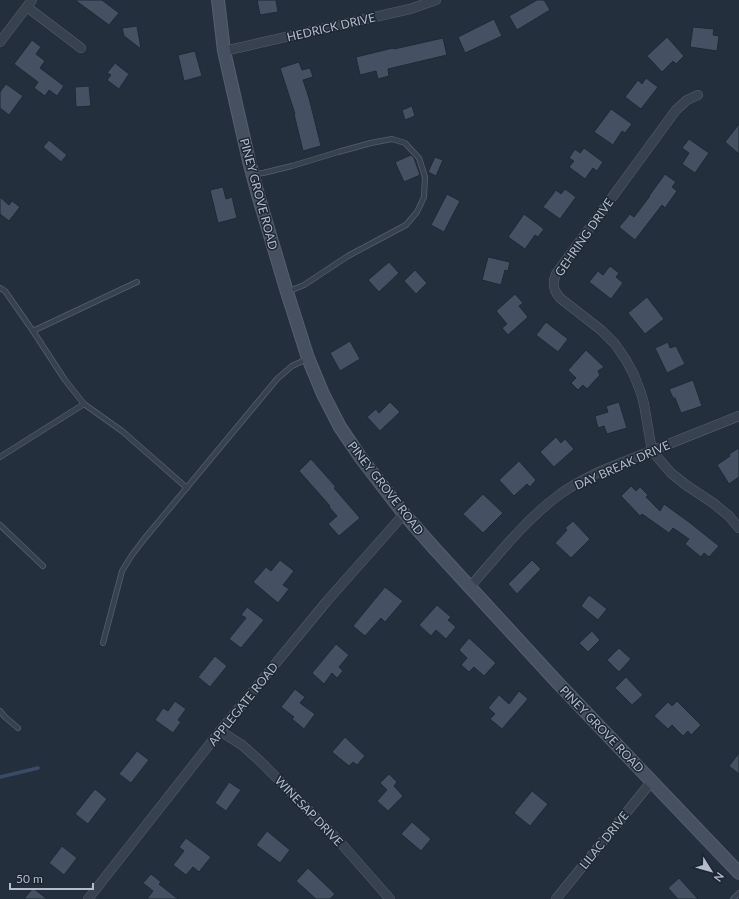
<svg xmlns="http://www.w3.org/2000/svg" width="739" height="899" font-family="Lato,sans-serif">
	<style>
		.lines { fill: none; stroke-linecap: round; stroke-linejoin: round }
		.stream { stroke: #394c67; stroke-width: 3.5 }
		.building { fill: #455162; stroke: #1f2835 }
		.service-casing { stroke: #565f6c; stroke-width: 6 }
		.minor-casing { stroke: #565f6c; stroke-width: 10 }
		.secondary-casing { stroke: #565f6c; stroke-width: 14 }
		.service { stroke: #38414e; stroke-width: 4.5 }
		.minor { stroke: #38414e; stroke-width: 9 }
		.secondary { stroke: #465061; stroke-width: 12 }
		.labels { text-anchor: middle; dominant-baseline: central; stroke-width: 3; stroke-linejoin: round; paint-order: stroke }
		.street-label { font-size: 12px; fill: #b4bcc9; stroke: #1d2633 }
	</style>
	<rect width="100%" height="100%" fill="#242f3e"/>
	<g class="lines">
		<path class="stream" d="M 0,777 L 38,768"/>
	</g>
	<g class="building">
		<path d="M 75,0 L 102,0 L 119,13 L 109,25 Z"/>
		<path d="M 257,0 L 276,0 L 278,12 L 260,15 Z"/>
		<path d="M 537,0 L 544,0 L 550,10 L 517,30 L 509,16 Z"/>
		<path d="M 494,19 L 502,36 L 465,53 L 458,37 Z"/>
		<path d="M 137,26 L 141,49 L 124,36 L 122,28 Z"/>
		<path d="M 693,27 L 714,29 L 713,35 L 719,36 L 717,51 L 690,47 Z"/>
		<path d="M 667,37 L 684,56 L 676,64 L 673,61 L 662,72 L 647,56 Z"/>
		<path d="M 443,38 L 447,55 L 388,69 L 389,76 L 378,79 L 376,71 L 360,75 L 356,57 L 393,48 L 394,49 Z"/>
		<path d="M 32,40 L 41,47 L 36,54 L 45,61 L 40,68 L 64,86 L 57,96 L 49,90 L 45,96 L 34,88 L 38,82 L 14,64 Z"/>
		<path d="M 195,51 L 202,76 L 184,81 L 178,55 Z"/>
		<path d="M 299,62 L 302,70 L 310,68 L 313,77 L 303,80 L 309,98 L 321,146 L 303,151 L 294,114 L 295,114 L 280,68 Z"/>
		<path d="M 115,63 L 129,74 L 119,89 L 107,80 L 111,75 L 107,73 Z"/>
		<path d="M 646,78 L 658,87 L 641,109 L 625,97 L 638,80 L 642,84 Z"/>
		<path d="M 6,84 L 23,96 L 9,115 L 0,108 L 0,92 Z"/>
		<path d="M 89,86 L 91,106 L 76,107 L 75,87 Z"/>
		<path d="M 412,106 L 415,116 L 405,120 L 402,110 Z"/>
		<path d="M 611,109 L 632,124 L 625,133 L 622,131 L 613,145 L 594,132 Z"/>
		<path d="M 739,124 L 739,154 L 725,142 Z"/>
		<path d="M 689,139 L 709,153 L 695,173 L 682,164 L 689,153 L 682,148 Z"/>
		<path d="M 49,140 L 67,155 L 61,162 L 43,147 Z"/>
		<path d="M 584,148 L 603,162 L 597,171 L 593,168 L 585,179 L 569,167 L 574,161 L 569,158 L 575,149 L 580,153 Z"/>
		<path d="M 411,155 L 414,158 L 420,175 L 404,182 L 395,162 Z"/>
		<path d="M 435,157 L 443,160 L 436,176 L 428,172 Z"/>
		<path d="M 665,174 L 676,182 L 672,187 L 677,191 L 665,208 L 662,205 L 635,240 L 619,227 L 630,214 L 634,217 L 650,196 L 649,196 Z"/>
		<path d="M 223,187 L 226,199 L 232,197 L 237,218 L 218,223 L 210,190 Z"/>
		<path d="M 565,189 L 576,197 L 560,219 L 543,207 L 556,190 L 561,194 Z"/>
		<path d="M 447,194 L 460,201 L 444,232 L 431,225 Z"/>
		<path d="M 0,197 L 9,205 L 12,201 L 20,207 L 9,221 L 0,214 Z"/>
		<path d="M 524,214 L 544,229 L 538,237 L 535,235 L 525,249 L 508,237 Z"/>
		<path d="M 488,257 L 510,262 L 508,271 L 505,270 L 501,285 L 482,280 Z"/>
		<path d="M 389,262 L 399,273 L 379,292 L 368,280 Z"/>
		<path d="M 610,266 L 619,273 L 616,277 L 623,283 L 611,299 L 589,282 L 598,271 L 603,275 Z"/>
		<path d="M 415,270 L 427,283 L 416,294 L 404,281 Z"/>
		<path d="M 515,294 L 523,303 L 519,306 L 528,317 L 508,335 L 502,328 L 507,324 L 496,311 Z"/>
		<path d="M 647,297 L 664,319 L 645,334 L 628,313 Z"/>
		<path d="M 546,322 L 568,339 L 558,352 L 536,335 Z"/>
		<path d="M 350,341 L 360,359 L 340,371 L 330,353 Z"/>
		<path d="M 668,342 L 670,348 L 676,346 L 685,364 L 667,373 L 655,348 Z"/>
		<path d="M 586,350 L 604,367 L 598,371 L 600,375 L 587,389 L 583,385 L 578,390 L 571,383 L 576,378 L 568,370 Z"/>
		<path d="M 693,380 L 702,406 L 681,413 L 675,398 L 673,398 L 669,389 Z"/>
		<path d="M 390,402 L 400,412 L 380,431 L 367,417 L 376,409 L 379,413 Z"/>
		<path d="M 619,402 L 627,428 L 607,434 L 604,426 L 598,428 L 595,416 L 608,412 L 606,406 Z"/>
		<path d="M 556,437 L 561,443 L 565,439 L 574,449 L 554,467 L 540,452 Z"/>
		<path d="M 739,448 L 739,477 L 729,484 L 717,465 L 730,456 L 729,454 Z"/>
		<path d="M 311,459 L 336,487 L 334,488 L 360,518 L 339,536 L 328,524 L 337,516 L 329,507 L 330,506 L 299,471 Z"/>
		<path d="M 519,461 L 536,480 L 530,487 L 527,484 L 514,496 L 499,480 Z"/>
		<path d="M 631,486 L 636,491 L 640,487 L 648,495 L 646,497 L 660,511 L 664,504 L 689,522 L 719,546 L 709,557 L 704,553 L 701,557 L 685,544 L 689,539 L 673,528 L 669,533 L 642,514 L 640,516 L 621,496 Z"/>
		<path d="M 483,494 L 503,513 L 483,533 L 463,514 Z"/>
		<path d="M 573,521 L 590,539 L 571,558 L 555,543 L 567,530 L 565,528 Z"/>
		<path d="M 280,560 L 294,571 L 283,585 L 289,589 L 278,603 L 253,582 L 266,567 L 271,571 Z"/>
		<path d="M 532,560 L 541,569 L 517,594 L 508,584 Z"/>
		<path d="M 385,587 L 403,601 L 385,622 L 381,618 L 365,636 L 353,626 Z"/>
		<path d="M 589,595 L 607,609 L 598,620 L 581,606 Z"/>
		<path d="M 437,605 L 451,617 L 448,620 L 456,627 L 446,639 L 436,630 L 431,636 L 419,625 Z"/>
		<path d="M 247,607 L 264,620 L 241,648 L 229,639 L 246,618 L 241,615 Z"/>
		<path d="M 592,631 L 600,640 L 588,652 L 579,643 Z"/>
		<path d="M 469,638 L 496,663 L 484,676 L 474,667 L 469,672 L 461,665 L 467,658 L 459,650 Z"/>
		<path d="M 336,644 L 349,655 L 339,667 L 343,671 L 337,678 L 332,673 L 324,684 L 312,673 Z"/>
		<path d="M 619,648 L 631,659 L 619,672 L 607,660 Z"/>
		<path d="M 215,656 L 227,666 L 210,687 L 198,677 Z"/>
		<path d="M 626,677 L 643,695 L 632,705 L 615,688 Z"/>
		<path d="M 295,689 L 305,697 L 300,703 L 315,714 L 304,729 L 292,719 L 294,717 L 281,707 Z"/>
		<path d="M 519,691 L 528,699 L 502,729 L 490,719 L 495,714 L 488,708 L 499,695 L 509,704 Z"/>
		<path d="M 175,701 L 186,709 L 178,720 L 181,722 L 173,733 L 155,720 L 163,708 L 168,711 Z"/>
		<path d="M 677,701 L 701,725 L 691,735 L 688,731 L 683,736 L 672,725 L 668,729 L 654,716 L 668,702 L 672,706 Z"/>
		<path d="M 345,737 L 365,756 L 357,765 L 353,762 L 349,766 L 332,752 Z"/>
		<path d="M 137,751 L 149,760 L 131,783 L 119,774 Z"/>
		<path d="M 739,753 L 739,774 L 729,766 Z"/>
		<path d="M 389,774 L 397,782 L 394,786 L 403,796 L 388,811 L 377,801 L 387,790 L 380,783 Z"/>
		<path d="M 229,782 L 241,790 L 226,811 L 215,803 Z"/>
		<path d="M 95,789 L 107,799 L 88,824 L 75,814 Z"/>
		<path d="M 532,791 L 548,804 L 530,826 L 514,813 Z"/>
		<path d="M 412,822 L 431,839 L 421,851 L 401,834 Z"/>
		<path d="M 267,831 L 290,850 L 280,863 L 256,845 Z"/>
		<path d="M 186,838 L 211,857 L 199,872 L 193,867 L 186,875 L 173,865 L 184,851 L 179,847 Z"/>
		<path d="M 62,846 L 77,858 L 64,875 L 49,863 Z"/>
		<path d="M 308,868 L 335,894 L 330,899 L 316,899 L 296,881 Z"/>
		<path d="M 151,874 L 161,882 L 159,884 L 178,899 L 147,899 L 153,891 L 143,883 Z"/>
		<path d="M 679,878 L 698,899 L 678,899 L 668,888 Z"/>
		<path d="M 33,888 L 47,899 L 24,899 Z"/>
	</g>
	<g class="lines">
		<defs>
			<g id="service">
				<path d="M 253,174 L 263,173 L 292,166 L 338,152 L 371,143 L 392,139 L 405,143 L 419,158 L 425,177 L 424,197 L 417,212 L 406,225 L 348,256 L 304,285 L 287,292"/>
				<path d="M 0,288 L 5,291 L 33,331 L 65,380 L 84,404 L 122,431 L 187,488"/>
				<path d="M 33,331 L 137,282"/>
				<path d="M 0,457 L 84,404"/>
				<path d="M 0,525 L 43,566"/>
				<path d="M 103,643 L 122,571 L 132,555 L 145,538 L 277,379 L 292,366 L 307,359"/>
				<path d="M 0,711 L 5,717 L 18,728"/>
				<path d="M 733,899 L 739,893"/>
			</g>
			<g id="minor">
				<path d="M 27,7 L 81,48"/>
				<path d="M 0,42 L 32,0"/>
				<path d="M 224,51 L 410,9 L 436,0"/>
				<path d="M 698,95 L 687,100 L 676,110 L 556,274 C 552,283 553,290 560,298 L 601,330 L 615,344 L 626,360 L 634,375 L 641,393 L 644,404 L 652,451 L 671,473 L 686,485 L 713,503 L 729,516 L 739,528"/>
				<path d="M 470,587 C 498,555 525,520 559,495 C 572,485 587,478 601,471 L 739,416"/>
				<path d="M 220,731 L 242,745 L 261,762 L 339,841 L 390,899"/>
				<path d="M 88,899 L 220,731 L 327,601 L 404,514"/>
				<path d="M 556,899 L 652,781"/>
			</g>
			<path id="secondary" d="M 218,0 L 224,51 L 249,161 L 258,195 L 287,292 L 308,358 L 323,394 L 340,427 L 361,458 L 404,514 L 434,548 L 556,681 L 739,873"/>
		</defs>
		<use href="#service" class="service-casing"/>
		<use href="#minor" class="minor-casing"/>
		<use href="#secondary" class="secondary-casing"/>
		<use href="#service" class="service"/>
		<use href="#minor" class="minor"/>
		<use href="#secondary" class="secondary"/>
	</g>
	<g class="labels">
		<g class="street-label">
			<text transform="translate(331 27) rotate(-13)">HEDRICK DRIVE</text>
			<text transform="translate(259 194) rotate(75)">PINEY GROVE ROAD</text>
			<text transform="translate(584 237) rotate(-55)">GEHRING DRIVE</text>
			<text transform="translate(622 465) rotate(-24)">DAY BREAK DRIVE</text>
			<text transform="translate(386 488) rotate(52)">PINEY GROVE ROAD</text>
			<text transform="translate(243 704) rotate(-51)">APPLEGATE ROAD</text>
			<text transform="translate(602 729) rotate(46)">PINEY GROVE ROAD</text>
			<text transform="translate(309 811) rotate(46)">WINESAP DRIVE</text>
			<text transform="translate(604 840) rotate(-51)">LILAC DRIVE</text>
		</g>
	</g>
	<g transform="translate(711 871) rotate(127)" stroke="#1d2633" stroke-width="3" paint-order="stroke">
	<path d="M0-3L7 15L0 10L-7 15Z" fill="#b4bcc9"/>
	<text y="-6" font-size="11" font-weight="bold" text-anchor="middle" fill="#b4bcc9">N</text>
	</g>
	<path d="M10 883v6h83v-6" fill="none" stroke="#b4bcc9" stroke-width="2"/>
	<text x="16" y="883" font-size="12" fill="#b4bcc9" stroke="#1d2633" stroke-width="3" paint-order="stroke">50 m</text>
</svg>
